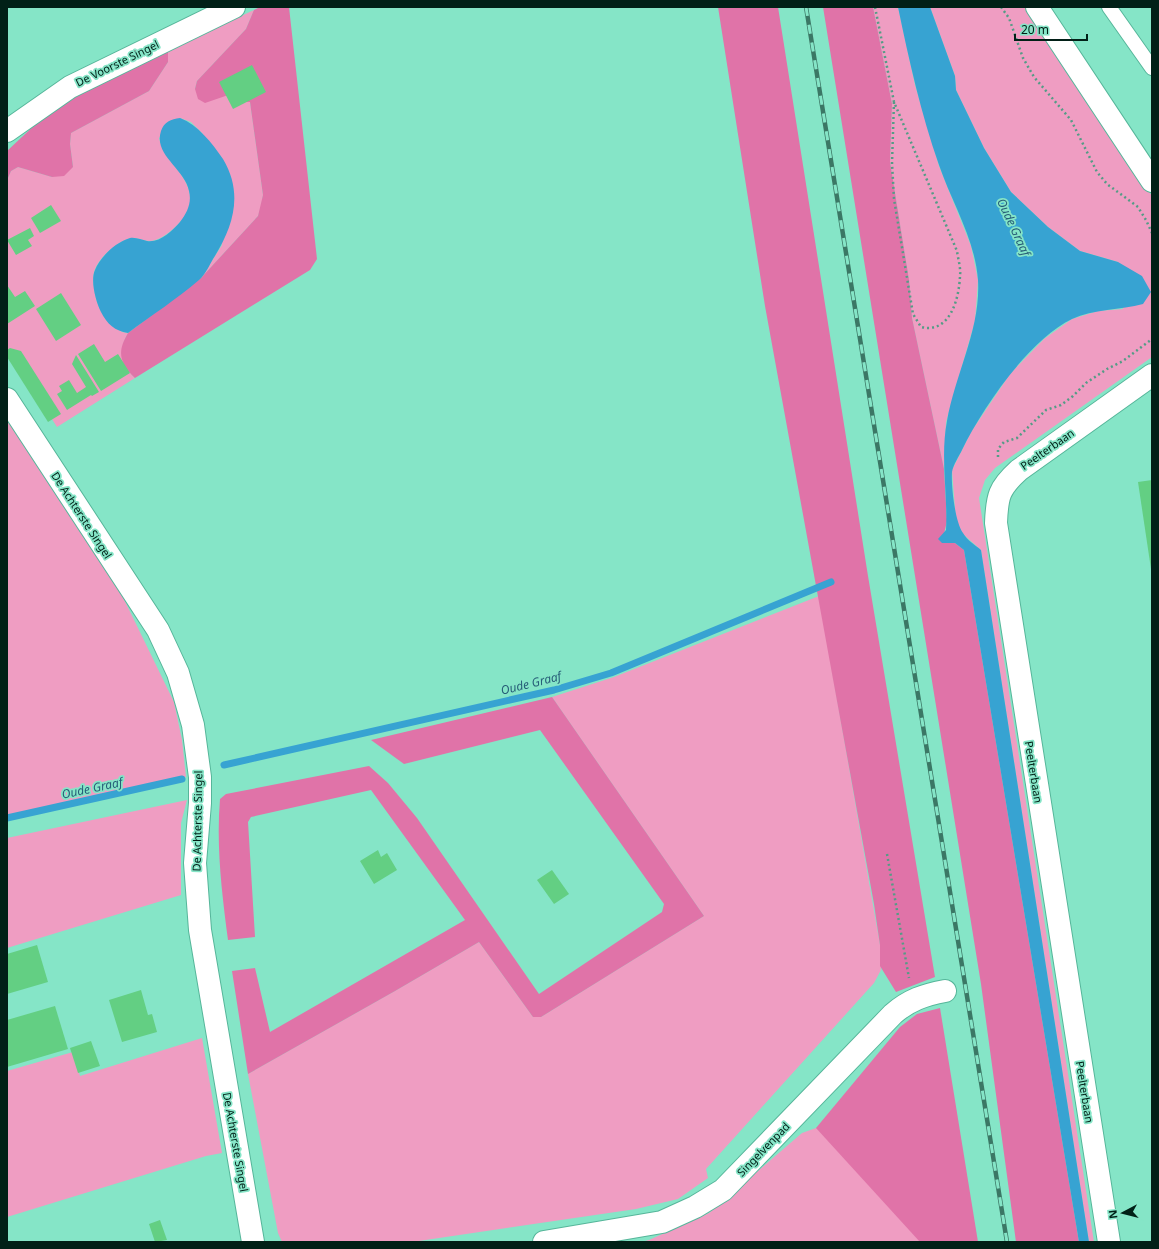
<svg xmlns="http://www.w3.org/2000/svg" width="1159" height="1249" font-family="'Noto Sans',sans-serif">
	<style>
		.green { fill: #ef9dc2 }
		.forest { fill: #e073a8 }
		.water { fill: #37a3d2 }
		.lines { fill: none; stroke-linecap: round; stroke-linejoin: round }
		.stream { stroke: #37a3d2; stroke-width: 7 }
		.building { fill: #63cf83 }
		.lane-casing { stroke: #56b69a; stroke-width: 16 }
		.street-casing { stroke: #56b69a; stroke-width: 24 }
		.path { stroke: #549c86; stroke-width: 2.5; stroke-dasharray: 2 3; stroke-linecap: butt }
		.lane { stroke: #fff; stroke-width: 14 }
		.street { stroke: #fff; stroke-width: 22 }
		.rail-casing { stroke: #3b7765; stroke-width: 4.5 }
		.rail { stroke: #85e5c7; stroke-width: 3; stroke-dasharray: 9; stroke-linecap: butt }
		.labels { text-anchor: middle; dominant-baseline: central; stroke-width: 3.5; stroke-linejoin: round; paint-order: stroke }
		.street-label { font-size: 11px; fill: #012017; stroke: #85e5c7 }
		.water-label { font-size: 12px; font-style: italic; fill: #275e78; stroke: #85e5c7 }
	</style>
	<rect width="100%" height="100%" fill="#85e5c7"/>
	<g class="green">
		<path d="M 873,7 L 898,7 L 915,85 L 939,166 L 971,246 L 978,280 L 975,321 L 946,422 L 944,469 L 912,318 L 909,280 L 890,162 L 892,104 Z"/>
		<path d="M 930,7 L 1025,7 L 1152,196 L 1152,357 L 995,468 L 985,480 L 979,498 L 1094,1242 L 1089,1242 L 981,550 L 963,534 L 956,521 L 952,470 L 971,432 L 1010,374 L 1044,339 L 1072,319 L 1098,311 L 1123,309 L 1118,262 L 1080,251 L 1048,227 L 1011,192 L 984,148 L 956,90 L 955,76 Z"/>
		<path d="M 254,10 L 246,29 L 197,81 L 195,89 L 238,92 L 250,102 L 263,195 L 261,207 L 258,216 L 201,278 L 222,245 L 203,134 L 191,122 L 180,118 L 159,138 C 165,162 194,178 190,205 C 188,218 163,242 149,241 C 142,241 136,236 128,239 C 116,243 98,258 94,272 C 92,281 95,299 99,307 C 103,316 115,325 122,332 L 128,333 C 118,351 120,363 135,378 L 57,427 L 7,348 L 7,180 L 11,171 L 18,167 L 52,177 L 73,167 L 70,144 L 71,133 L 149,91 L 168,62 L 168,50 Z"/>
		<path d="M 7,419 L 119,589 L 174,702 L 182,740 L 186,777 L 7,816 Z"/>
		<path d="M 819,596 L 880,945 L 881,970 L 874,983 L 706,1169 L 708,1178 L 678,1199 L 636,1209 L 412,1242 L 282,1242 L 278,1233 L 248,1074 L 395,991 L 479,942 L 533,1017 L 541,1017 L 704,916 L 552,697 L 614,677 Z"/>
		<path d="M 187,800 L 181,823 L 181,895 L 7,948 L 7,838 Z"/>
		<path d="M 202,1038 L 222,1153 L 206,1156 L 7,1217 L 7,1071 L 73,1052 L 80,1076 Z"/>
		<path d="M 816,1128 L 825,1130 L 922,1242 L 641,1242 L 649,1240 L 709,1213 L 802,1133 Z"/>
	</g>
	<g class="forest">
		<path d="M 260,7 L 289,7 L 317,259 L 310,270 L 135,378 C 119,362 117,352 128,333 L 201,278 L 258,216 L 263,195 L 250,102 L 246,102 L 237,92 L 205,103 L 198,99 L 195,89 L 197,81 L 246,29 L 254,10 Z"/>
		<path d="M 718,7 L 778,7 L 868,576 L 935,977 L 896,992 L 880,966 L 880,945 L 874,904 L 765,306 Z"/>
		<path d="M 823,7 L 873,7 L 892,104 L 890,162 L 909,280 L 912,318 L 944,469 L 947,521 L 942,543 L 955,543 L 964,550 L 1079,1242 L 1016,1242 L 981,984 Z"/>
		<path d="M 168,50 L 168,62 L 149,91 L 71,133 L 70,144 L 73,167 L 64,176 L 52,177 L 18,167 L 11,171 L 7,180 L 7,151 L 38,122 L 74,93 Z"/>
		<path d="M 552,697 L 704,916 L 541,1017 L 533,1017 L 479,942 L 395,991 L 248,1074 L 232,971 L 255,968 L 270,1032 L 465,920 L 371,790 L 251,817 L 248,822 L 255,937 L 228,940 C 222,894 216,846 220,799 L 226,794 L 369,766 L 388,783 L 417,818 L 539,994 L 662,912 L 664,904 L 540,730 L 404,764 L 371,740 Z"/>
		<path d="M 940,1008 L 978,1242 L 920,1242 L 816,1128 L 900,1027 L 917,1014 Z"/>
	</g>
	<g class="water">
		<path d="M 898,7 L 930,7 L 955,76 L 956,90 L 984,148 L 1011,192 L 1048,227 L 1080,251 L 1118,262 L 1142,276 L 1151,292 L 1143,304 C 1121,310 1093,309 1072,319 C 1029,340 983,407 962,450 C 959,456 953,465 952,472 C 951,486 955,522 963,533 C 967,540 975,545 981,550 L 1089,1242 L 1079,1242 L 964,550 L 955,543 L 942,543 L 938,539 L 946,530 C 948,494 940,457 947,421 C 955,374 981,329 978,280 C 975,239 952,203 939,165 C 921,114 909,60 898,7 Z"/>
		<path d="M 180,118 C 198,125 212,143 223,159 C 244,194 233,228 213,259 C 209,266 205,275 199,280 C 177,299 152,315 128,333 C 115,331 107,324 101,312 C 96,302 90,281 95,270 C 100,257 116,242 130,238 C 136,237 142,240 147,241 C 160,243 172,231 180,222 C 187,213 192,203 189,191 C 185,169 153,155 161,131 C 164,122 171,119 180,118 Z"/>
	</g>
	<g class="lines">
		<g class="stream">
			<path d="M 224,765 L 554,690 L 611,673 L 831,582"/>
			<path d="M 7,818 L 182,779"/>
		</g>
	</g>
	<g class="building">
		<path d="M 252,65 L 266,92 L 233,109 L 219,82 Z"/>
		<path d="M 51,205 L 61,221 L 40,233 L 31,218 Z"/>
		<path d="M 30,228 L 34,236 L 28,240 L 32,246 L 16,255 L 7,240 Z"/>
		<path d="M 7,285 L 15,297 L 25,291 L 35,306 L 7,324 Z"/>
		<path d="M 61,293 L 81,325 L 56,341 L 36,309 Z"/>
		<path d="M 94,344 L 105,362 L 118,354 L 130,373 L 101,391 L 78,354 Z"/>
		<path d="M 10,348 L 21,351 L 61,414 L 48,422 L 7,357 L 7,350 Z"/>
		<path d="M 76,355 L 99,392 L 92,396 L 91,395 L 67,410 L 57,394 L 62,391 L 59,386 L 69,380 L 77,393 L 86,387 L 72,364 Z"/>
		<path d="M 1152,480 L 1152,569 L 1151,569 L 1138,482 Z"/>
		<path d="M 378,850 L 381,857 L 387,853 L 397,870 L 374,884 L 360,861 Z"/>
		<path d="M 552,870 L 569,894 L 554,904 L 537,880 Z"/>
		<path d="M 37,945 L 48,982 L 7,994 L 7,954 Z"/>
		<path d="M 141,990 L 148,1015 L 152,1014 L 157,1032 L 122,1042 L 109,1000 Z"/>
		<path d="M 55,1006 L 68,1049 L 7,1067 L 7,1020 Z"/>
		<path d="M 91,1041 L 100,1066 L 78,1073 L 70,1048 Z"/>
		<path d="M 160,1220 L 167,1240 L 155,1242 L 149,1224 Z"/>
	</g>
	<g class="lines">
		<defs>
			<path id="lane" d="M 1109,7 L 1152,68"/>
			<g id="street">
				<path d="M 1037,7 L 1152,181"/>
				<path d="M 7,131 L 70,87 L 234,7"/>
				<path d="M 7,399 L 158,630 L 178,673 L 193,725 L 200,777 L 200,803 L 195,863 L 200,930 L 253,1242"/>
				<path d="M 544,1242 L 662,1222 L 695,1207 L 723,1190 L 893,1014 C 909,1000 924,995 945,991"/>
				<path d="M 1109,1242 L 996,523 C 997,496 999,488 1019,470 L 1152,375"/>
			</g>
		</defs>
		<use href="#lane" class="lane-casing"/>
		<use href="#street" class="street-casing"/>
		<g class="path">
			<path d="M 875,7 L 894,102 L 957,251 C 958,259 961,268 960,276 C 959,299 950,334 921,327 L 913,314 L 894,199 L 892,163 L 894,102"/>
			<path d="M 1001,7 L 1009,18 L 1023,58 L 1034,77 L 1071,120 L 1097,172 L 1107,184 L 1138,207 L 1146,220 L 1152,233"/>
			<path d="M 998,457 L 998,449 L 1004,442 L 1017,438 L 1046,410 L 1061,405 L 1073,396 L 1086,383 L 1107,369 L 1123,361 L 1152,339"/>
			<path d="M 887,854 L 909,978"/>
		</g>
		<use href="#lane" class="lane"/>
		<use href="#street" class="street"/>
		<defs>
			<path id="rail" d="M 806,7 L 1007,1242"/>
		</defs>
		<use href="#rail" class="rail-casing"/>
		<use href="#rail" class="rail"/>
	</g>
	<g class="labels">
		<g class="street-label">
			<text transform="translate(117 63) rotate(-26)">De Voorste Singel</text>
			<text transform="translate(1047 449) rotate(-35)">Peelterbaan</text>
			<text transform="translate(82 515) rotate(57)">De Achterste Singel</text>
			<text transform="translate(1034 772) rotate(81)">Peelterbaan</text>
			<text transform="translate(197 821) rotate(-89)">De Achterste Singel</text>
			<text transform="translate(1085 1092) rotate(81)">Peelterbaan</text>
			<text transform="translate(236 1142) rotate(80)">De Achterste Singel</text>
			<text transform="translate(763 1149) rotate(-46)">Singelvenpad</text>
		</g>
		<g class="water-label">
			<text transform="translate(1014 227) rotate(65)">Oude Graaf</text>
			<text transform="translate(531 683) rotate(-14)">Oude Graaf</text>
			<text transform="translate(92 788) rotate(-12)">Oude Graaf</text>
		</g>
	</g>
	<rect width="1159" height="1249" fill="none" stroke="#012017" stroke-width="16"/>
	<g transform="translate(1123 1213) rotate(263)" stroke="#85e5c7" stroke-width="3" paint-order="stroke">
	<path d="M0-3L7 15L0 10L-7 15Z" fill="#012017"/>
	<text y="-6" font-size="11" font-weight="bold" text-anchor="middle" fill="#012017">N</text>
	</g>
	<path d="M1015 34v6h72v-6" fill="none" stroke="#012017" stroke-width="2"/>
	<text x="1021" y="34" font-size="12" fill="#012017" stroke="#85e5c7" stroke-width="3" paint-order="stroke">20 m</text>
</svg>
